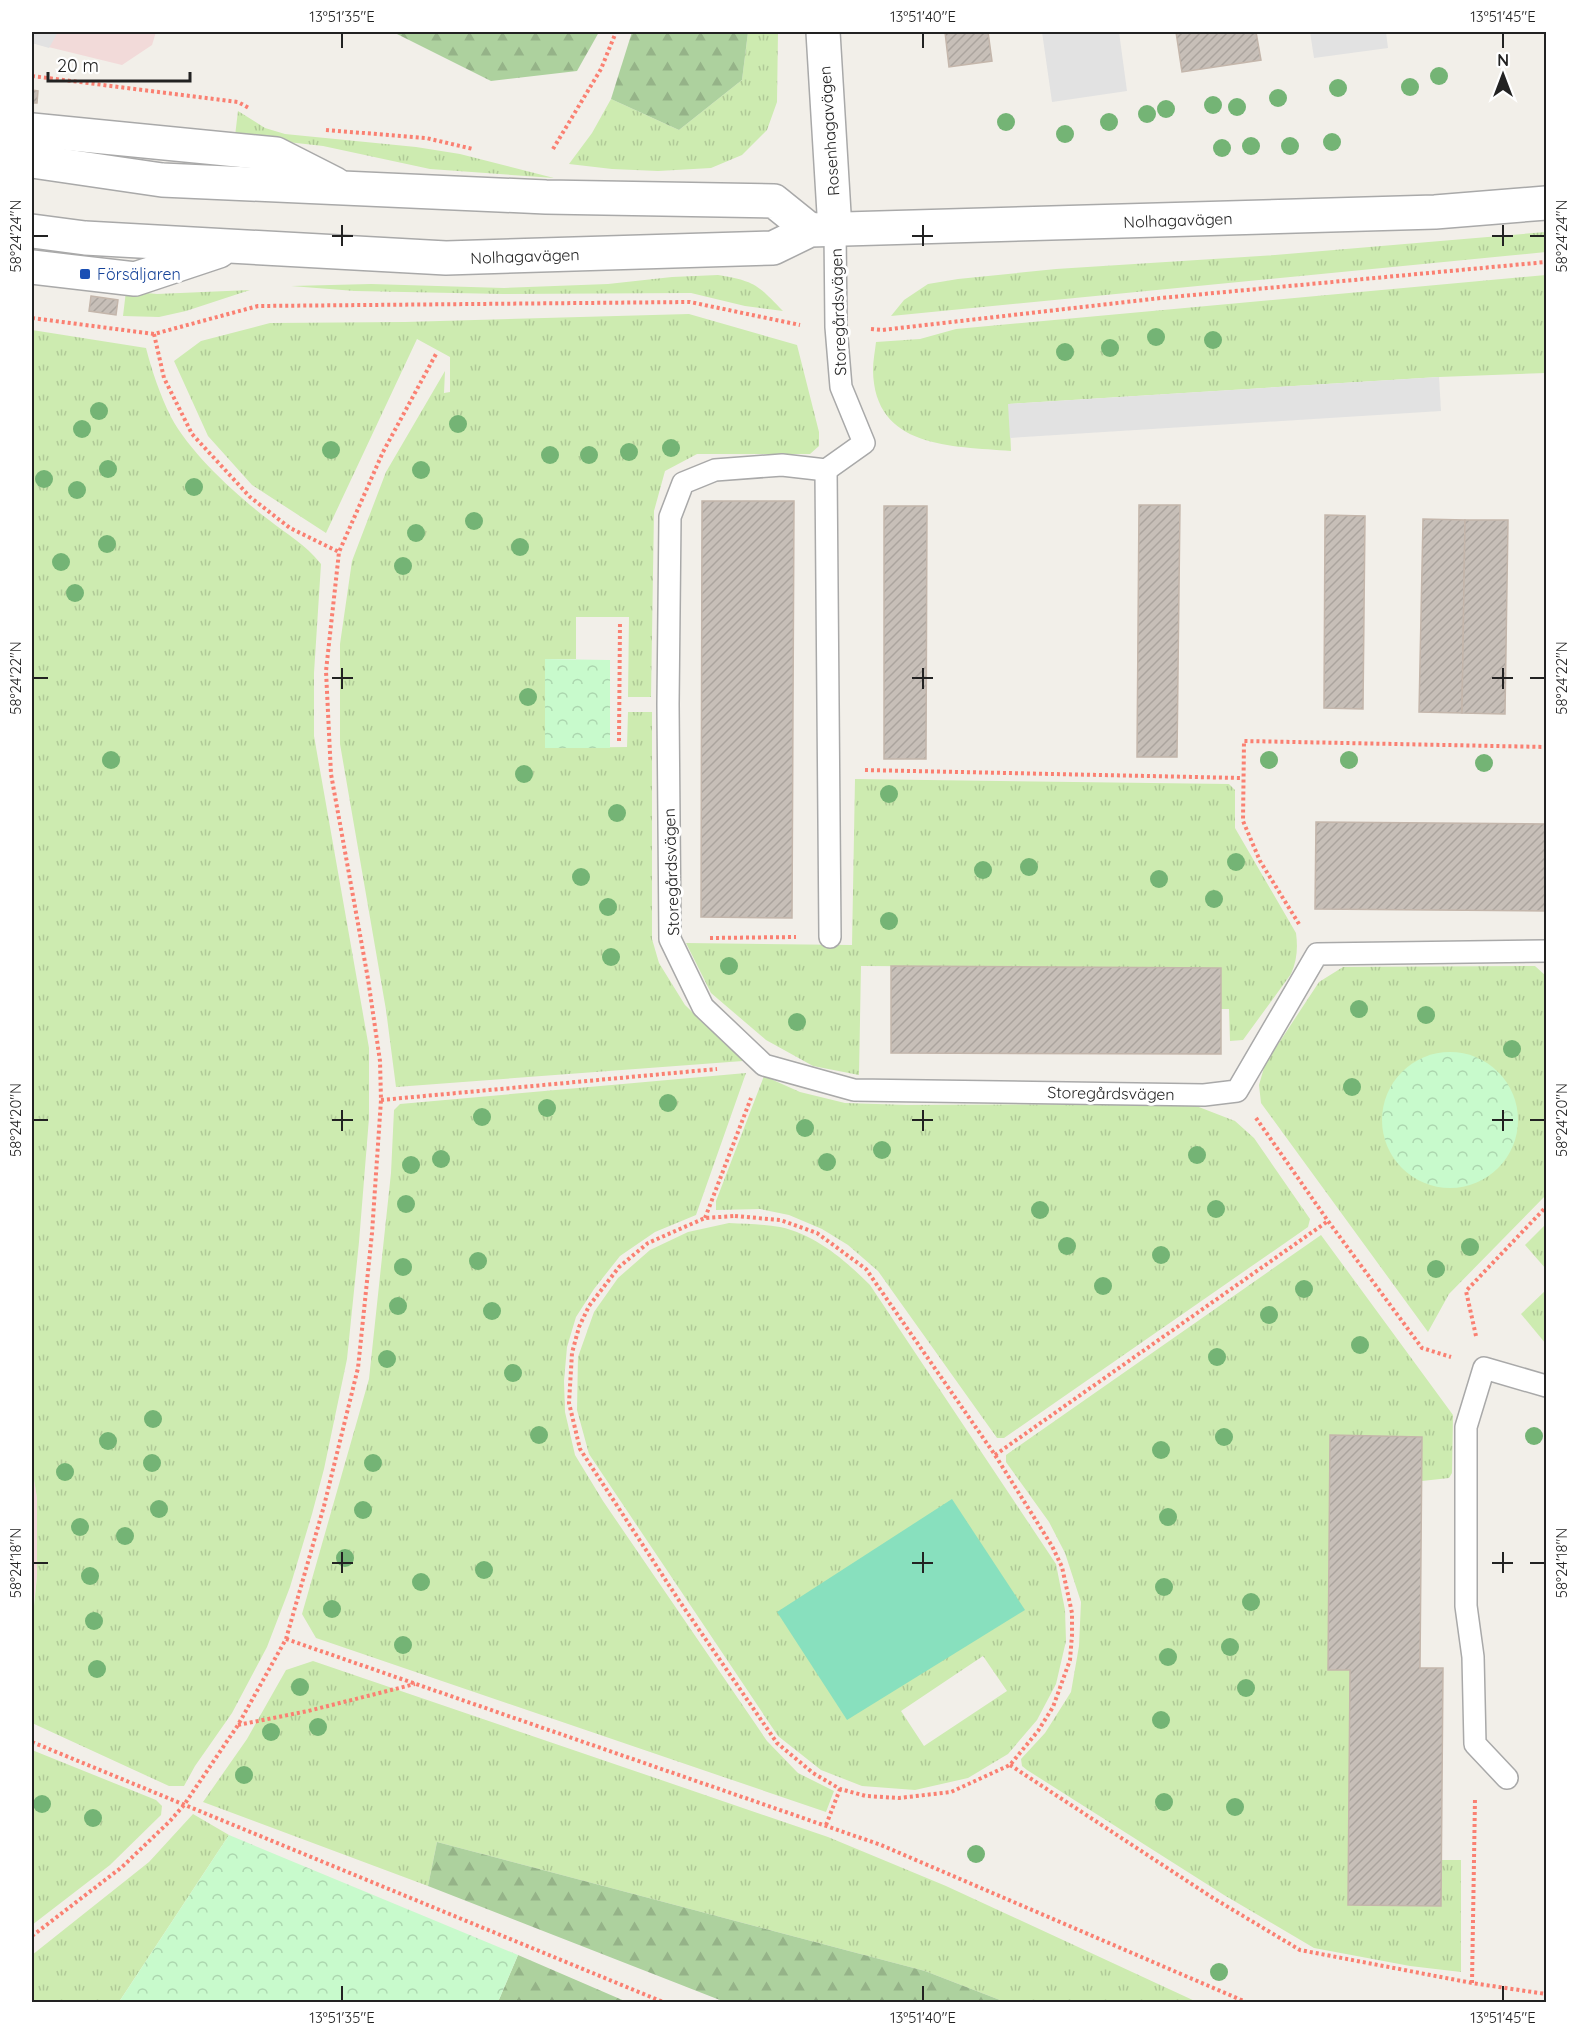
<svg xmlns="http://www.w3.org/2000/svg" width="1578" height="2034" font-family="Quicksand,sans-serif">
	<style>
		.commercial { fill: #f2dad9 }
		.grass { fill: url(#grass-tufts); fill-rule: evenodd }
		.forest { fill: url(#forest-firs) }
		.park { fill: url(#park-crowns) }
		.pitch { fill: #88e0be }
		.parking { fill: #e2e2e2 }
		.building { fill: url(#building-hatch); stroke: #c4b6ab; stroke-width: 1.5 }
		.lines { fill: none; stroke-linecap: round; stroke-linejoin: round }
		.service-casing { stroke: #a9a9a9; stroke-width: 24 }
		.minor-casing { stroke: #a9a9a9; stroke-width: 36 }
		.tertiary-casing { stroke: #a9a9a9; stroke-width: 36 }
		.path { stroke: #fa8072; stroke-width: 4; stroke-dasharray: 3 3; stroke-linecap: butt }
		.service { stroke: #fff; stroke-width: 21 }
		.minor { stroke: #fff; stroke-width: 33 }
		.tertiary { stroke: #fff; stroke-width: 33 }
		.tree { fill: #74b475 }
		.ticks { fill: none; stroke: #222; stroke-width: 2 }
		.transit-dot { fill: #1a4fb4; stroke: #fff; stroke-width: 2 }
		.labels { text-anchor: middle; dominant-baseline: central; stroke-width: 6; stroke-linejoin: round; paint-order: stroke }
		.street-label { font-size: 16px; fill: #222; stroke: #fff }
		.transit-label { font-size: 16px; fill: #164399; stroke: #fff; text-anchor: start }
		.neatline { fill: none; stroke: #222; stroke-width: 2 }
		.ticks-label { font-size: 15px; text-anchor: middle; fill: #222 }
	</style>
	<defs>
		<pattern id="grass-tufts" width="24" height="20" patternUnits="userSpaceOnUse" patternTransform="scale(1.5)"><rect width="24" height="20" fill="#cdebb0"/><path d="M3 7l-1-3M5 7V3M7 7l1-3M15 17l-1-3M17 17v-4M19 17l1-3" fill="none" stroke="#b0c997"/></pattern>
		<pattern id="forest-firs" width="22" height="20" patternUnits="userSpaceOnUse" patternTransform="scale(1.5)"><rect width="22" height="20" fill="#add19e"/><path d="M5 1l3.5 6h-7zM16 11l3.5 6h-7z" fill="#95b388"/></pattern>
		<pattern id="park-crowns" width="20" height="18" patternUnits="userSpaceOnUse" patternTransform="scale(1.5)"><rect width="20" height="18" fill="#c8facc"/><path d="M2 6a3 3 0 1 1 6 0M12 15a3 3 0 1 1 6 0" fill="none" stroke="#acd6af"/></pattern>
		<pattern id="building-hatch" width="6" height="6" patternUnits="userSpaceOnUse" patternTransform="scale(1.5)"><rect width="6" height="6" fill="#c7bfb8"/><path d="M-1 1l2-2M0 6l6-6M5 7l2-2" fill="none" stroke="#aba49e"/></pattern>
	</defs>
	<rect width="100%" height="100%" fill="#f2efe9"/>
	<g class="commercial">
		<path d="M 32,32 L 156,32 L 152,45 L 122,65 L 32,43 Z"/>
		<path d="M 32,1467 L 37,1498 L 37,1576 L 32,1619 Z"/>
	</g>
	<g class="grass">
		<path d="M 748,32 L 778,32 L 777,102 L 767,130 L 742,155 L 711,168 L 658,171 L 612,169 L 569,164 L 592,133 L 611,99 L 679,130 L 742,80 Z"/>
		<path d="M 238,111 L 265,128 L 285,134 L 416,147 L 460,154 L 554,178 L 430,169 L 323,146 L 235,136 Z"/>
		<path d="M 1546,232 L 1546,252 L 891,316 L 904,300 L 928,284 L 958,279 L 1056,269 L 1275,255 Z"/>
		<path d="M 718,275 C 755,281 758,285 783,311 L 745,306 L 691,293 L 503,294 L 355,291 L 291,286 L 371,284 L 504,288 L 608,284 L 672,277 Z"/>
		<path d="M 1546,275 L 1546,373 L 1439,377 L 1009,404 L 1011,451 C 952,446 874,449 873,370 C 873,361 875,351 876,342 L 920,339 L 956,329 Z"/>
		<path d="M 250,290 L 186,311 L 159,317 L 123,316 L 126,291 L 157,294 Z"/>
		<path d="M 689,314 L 797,345 L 819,432 L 819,446 L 810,454 L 697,454 L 665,471 L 654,511 L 651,697 L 628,697 L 629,617 L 576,617 L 576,659 L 545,659 L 545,748 L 627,747 L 628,712 L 652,712 L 652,939 L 659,963 L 685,1005 L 743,1061 L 396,1087 L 386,1010 L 340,744 L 340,644 L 352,561 L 386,472 L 445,371 L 444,393 L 450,392 L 450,357 L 417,339 L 326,533 L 252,485 L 208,436 L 174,361 L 201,341 L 270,323 L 405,322 Z"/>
		<path d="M 32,330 L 146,348 C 152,371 160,395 171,417 C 190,453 236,495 269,520 C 288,535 305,544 321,564 L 314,673 L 314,736 L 369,1048 L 369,1118 L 359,1242 L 347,1359 L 324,1469 L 312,1514 L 290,1587 L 267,1647 L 232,1713 L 195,1766 L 184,1786 L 169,1786 L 32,1723 L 32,1626 L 37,1576 L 37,1498 L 32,1467 Z"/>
		<path d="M 855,779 L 1229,784 L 1235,790 L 1235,828 L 1296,933 C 1298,948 1297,960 1291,974 L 1243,1040 L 1230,1041 L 1229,1009 L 1221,1009 L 1221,968 L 861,966 L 859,1075 L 813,1066 L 766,1040 L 711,993 L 686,943 L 852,945 Z"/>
		<path d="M 1535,966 L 1546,976 L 1546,1195 L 1449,1294 L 1428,1332 L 1261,1103 L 1259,1085 L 1265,1064 L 1319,982 L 1343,967 Z"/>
		<path d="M 746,1073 L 696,1215 L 655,1232 L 620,1256 L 594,1289 L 576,1317 L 567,1347 L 564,1381 L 565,1412 L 575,1455 L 603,1501 L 767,1741 L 798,1773 L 834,1791 L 826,1812 L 316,1638 L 302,1614 L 369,1379 L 391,1173 L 394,1110 L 400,1104 Z"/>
		<path d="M 764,1076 L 800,1092 L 845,1103 L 907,1105 L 1191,1104 L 1235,1121 L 1254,1138 L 1310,1219 L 1308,1227 L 1004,1438 L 997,1438 L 878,1271 L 848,1245 L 822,1229 L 789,1215 L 760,1209 L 716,1210 L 716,1201 Z"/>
		<path d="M 729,1223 C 746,1224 764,1224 780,1227 C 816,1235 845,1260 870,1285 L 1056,1564 L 1065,1610 L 1066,1641 L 1056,1684 L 1037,1720 L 1008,1754 L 968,1778 L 915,1790 L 862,1786 L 821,1770 L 778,1736 L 589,1454 L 577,1410 L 578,1357 L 594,1312 L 618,1278 L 650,1250 L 688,1232 ZM 983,1656 L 1007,1691 L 924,1746 L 901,1711 Z"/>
		<path d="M 1546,1224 L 1546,1269 L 1525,1245 Z"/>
		<path d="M 1321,1235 L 1453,1415 L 1452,1473 L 1449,1478 L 1422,1481 L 1422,1437 L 1330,1436 L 1328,1670 L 1350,1670 L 1348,1905 L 1441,1906 L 1441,1860 L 1461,1860 L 1461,1972 L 1410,1966 L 1314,1948 L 1224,1895 L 1027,1770 L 1022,1766 L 1021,1759 L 1045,1733 L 1071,1692 L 1079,1646 L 1081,1602 L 1065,1553 L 1049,1522 L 1006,1462 L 1006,1455 Z"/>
		<path d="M 1546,1290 L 1546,1344 L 1521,1314 Z"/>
		<path d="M 313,1661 L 828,1837 L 946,1886 L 1197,2002 L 1005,2002 L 925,1971 L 437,1842 L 428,1886 L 203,1802 L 247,1739 L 286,1670 Z"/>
		<path d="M 32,1750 L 156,1800 L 162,1806 L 161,1815 L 110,1865 L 32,1925 Z"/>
		<path d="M 193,1814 L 229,1835 L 119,2002 L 32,2002 L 32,1955 L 149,1862 Z"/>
	</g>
	<g class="forest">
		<path d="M 393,32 L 599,32 L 577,71 L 491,81 Z"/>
		<path d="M 632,32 L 748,32 L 742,80 L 679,130 L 611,99 Z"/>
		<path d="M 437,1842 L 925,1971 L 1005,2002 L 725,2002 L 428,1886 Z"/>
		<path d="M 518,1955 L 627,2002 L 498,2002 Z"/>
	</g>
	<g class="park">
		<path d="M 545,659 L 610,660 L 610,748 L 545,748 Z"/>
		<circle cx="1450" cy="1120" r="68"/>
		<path d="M 229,1835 L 518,1955 L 498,2002 L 119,2002 Z"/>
	</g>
	<path class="pitch" d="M 952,1499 L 1025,1610 L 847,1720 L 777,1612 Z"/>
	<g class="parking">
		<path d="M 32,32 L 58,32 L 49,48 L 32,43 Z"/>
		<path d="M 1042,32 L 1119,32 L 1127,91 L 1052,102 Z"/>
		<path d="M 1310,32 L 1386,32 L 1388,48 L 1314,58 Z"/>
		<path d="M 1439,377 L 1441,411 L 1010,438 L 1008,404 Z"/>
	</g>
	<g class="building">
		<path d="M 945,32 L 988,32 L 992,61 L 949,67 Z"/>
		<path d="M 1176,32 L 1256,32 L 1261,60 L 1182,72 Z"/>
		<path d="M 32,90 L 38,91 L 37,103 L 32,103 Z"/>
		<path d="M 91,296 L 118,300 L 116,315 L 89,311 Z"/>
		<path d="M 702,501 L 794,501 L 792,918 L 701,917 Z"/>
		<path d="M 1139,505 L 1180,505 L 1177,757 L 1137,757 Z"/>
		<path d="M 884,506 L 927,506 L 926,759 L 884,759 Z"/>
		<path d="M 1325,515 L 1365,516 L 1363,709 L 1324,708 Z"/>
		<path d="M 1423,519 L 1465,520 L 1462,713 L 1419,712 Z"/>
		<path d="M 1465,520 L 1508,520 L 1505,714 L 1462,713 Z"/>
		<path d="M 1316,822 L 1546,824 L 1546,911 L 1315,909 Z"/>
		<path d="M 891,966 L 1221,968 L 1221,1054 L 891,1053 Z"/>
		<path d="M 1330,1435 L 1422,1437 L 1420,1668 L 1443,1668 L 1441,1906 L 1348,1905 L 1350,1670 L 1328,1670 Z"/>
	</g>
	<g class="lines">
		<defs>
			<g id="service">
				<path d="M 835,230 L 836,327 L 841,387 L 864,443 L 826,470 L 782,465 L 715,470 L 683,483 L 670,517 L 668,704 L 670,939 L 703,1007 L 764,1065 L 854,1090 L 1204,1095 L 1237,1091 L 1317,954 L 1546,951"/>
				<path d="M 826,470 L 830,937"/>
				<path d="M 1507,1778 L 1475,1744 L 1473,1657 L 1466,1606 L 1466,1427 L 1484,1368 L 1546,1386"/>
			</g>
			<path id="minor" d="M 823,32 L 835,230"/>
			<g id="tertiary">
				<path d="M 32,130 L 276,154 L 335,184"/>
				<path d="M 32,161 L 162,180 L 546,197 L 774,201 L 810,230"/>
				<path d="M 32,231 L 85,238 L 446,258 L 773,248 L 810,230 L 1435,212 L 1546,203"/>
				<path d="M 32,267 L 135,279 L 219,251"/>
			</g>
		</defs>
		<use href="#service" class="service-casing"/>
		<use href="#minor" class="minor-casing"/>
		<use href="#tertiary" class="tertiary-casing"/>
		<g class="path">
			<path d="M 32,76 L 238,102 L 249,108"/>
			<path d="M 326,130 L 426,138 L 473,149"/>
			<path d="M 553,149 L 601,69 L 616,32"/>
			<path d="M 32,318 L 154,334 L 258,306 L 690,302 L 800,325"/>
			<path d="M 871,329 L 882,330 L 1161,298 L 1546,262"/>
			<path d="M 154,334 L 164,378 L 192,434 L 250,497 L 290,528 L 339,552"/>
			<path d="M 619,741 L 620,622"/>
			<path d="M 865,770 L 1242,778"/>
			<path d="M 1299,924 L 1260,861 L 1243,821 L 1244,741 L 1546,747"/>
			<path d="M 710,938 L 796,937"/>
			<path d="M 381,1100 L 717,1069"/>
			<path d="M 1256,1118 L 1328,1221 L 1422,1348 L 1451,1357"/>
			<path d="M 735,1216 L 780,1220 L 817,1233 L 866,1269 L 995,1455 L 1052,1546 L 1062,1567 L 1072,1613 L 1072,1635 L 1070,1660 L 1053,1707 L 1038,1731 L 1010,1765 L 951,1792 L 899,1798 L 866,1796 L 840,1789 L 813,1773 L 777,1743 L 680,1602 L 580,1449 L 569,1403 L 572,1353 L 579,1327 L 589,1306 L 619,1267 L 648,1243 L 705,1218 Z"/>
			<path d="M 705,1218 L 751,1098"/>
			<path d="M 1476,1336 L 1466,1291 L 1546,1207"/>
			<path d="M 995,1455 L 1328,1221"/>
			<path d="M 286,1639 L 881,1845 L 1246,2002"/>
			<path d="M 238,1725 L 308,1711 L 415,1684"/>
			<path d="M 32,1742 L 663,2002"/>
			<path d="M 1010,1765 L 1213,1898 L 1300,1950 L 1472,1983 L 1546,1994"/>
			<path d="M 826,1825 L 840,1789"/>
			<path d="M 32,1936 L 122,1867 L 170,1821 L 184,1805 L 238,1725 L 286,1639 L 324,1506 L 358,1368 L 372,1233 L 381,1100 L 380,1061 L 368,979 L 331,774 L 326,671 L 339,552 L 383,452 L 436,354"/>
			<path d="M 1472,1983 L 1475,1798"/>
		</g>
		<use href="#service" class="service"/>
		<use href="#minor" class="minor"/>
		<use href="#tertiary" class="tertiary"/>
	</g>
	<g class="tree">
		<circle cx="1439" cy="76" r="9"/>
		<circle cx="1410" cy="87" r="9"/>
		<circle cx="1338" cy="88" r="9"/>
		<circle cx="1278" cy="98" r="9"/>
		<circle cx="1213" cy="105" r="9"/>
		<circle cx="1237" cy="107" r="9"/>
		<circle cx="1166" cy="109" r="9"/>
		<circle cx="1147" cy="114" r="9"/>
		<circle cx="1006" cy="122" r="9"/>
		<circle cx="1109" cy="122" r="9"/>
		<circle cx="1065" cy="134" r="9"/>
		<circle cx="1332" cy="142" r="9"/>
		<circle cx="1251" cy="146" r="9"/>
		<circle cx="1290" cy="146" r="9"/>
		<circle cx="1222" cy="148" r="9"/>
		<circle cx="1156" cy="337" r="9"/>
		<circle cx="1213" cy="340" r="9"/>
		<circle cx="1110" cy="348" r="9"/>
		<circle cx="1065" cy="352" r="9"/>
		<circle cx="99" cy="411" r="9"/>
		<circle cx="458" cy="424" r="9"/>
		<circle cx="82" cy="429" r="9"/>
		<circle cx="671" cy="448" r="9"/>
		<circle cx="331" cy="450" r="9"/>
		<circle cx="629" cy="452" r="9"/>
		<circle cx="550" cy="455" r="9"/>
		<circle cx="589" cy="455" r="9"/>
		<circle cx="108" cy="469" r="9"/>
		<circle cx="421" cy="470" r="9"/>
		<circle cx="44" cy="479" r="9"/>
		<circle cx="194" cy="487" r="9"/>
		<circle cx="77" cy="490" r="9"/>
		<circle cx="474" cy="521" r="9"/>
		<circle cx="416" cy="533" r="9"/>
		<circle cx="107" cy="544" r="9"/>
		<circle cx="520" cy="547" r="9"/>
		<circle cx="61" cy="562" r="9"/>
		<circle cx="403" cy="566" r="9"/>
		<circle cx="75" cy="593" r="9"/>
		<circle cx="528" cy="697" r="9"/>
		<circle cx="111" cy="760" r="9"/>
		<circle cx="1269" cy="760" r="9"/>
		<circle cx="1349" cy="760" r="9"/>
		<circle cx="1484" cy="763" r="9"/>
		<circle cx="524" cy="774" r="9"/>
		<circle cx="889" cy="794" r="9"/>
		<circle cx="617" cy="813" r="9"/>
		<circle cx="1236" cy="862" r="9"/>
		<circle cx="1029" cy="867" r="9"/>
		<circle cx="983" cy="870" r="9"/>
		<circle cx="581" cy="877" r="9"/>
		<circle cx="1159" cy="879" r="9"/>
		<circle cx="1214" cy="899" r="9"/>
		<circle cx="608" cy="907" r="9"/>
		<circle cx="889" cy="921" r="9"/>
		<circle cx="611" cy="957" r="9"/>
		<circle cx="729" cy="966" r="9"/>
		<circle cx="1359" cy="1009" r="9"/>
		<circle cx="1426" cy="1015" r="9"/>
		<circle cx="797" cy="1022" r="9"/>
		<circle cx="1512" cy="1049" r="9"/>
		<circle cx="1352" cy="1087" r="9"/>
		<circle cx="668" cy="1103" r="9"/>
		<circle cx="547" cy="1108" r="9"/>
		<circle cx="482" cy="1117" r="9"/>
		<circle cx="805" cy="1128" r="9"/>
		<circle cx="882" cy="1150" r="9"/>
		<circle cx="1197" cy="1155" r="9"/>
		<circle cx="441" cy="1159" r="9"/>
		<circle cx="827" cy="1162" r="9"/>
		<circle cx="411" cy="1165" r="9"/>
		<circle cx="406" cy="1204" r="9"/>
		<circle cx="1216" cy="1209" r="9"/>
		<circle cx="1040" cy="1210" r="9"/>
		<circle cx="1067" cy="1246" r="9"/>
		<circle cx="1470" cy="1247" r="9"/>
		<circle cx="1161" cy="1255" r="9"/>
		<circle cx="478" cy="1261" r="9"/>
		<circle cx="403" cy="1267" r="9"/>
		<circle cx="1436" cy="1269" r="9"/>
		<circle cx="1103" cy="1286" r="9"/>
		<circle cx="1304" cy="1289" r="9"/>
		<circle cx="398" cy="1306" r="9"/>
		<circle cx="492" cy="1311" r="9"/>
		<circle cx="1269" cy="1315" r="9"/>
		<circle cx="1360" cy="1345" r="9"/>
		<circle cx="1217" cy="1357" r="9"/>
		<circle cx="387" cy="1359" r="9"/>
		<circle cx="513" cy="1373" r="9"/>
		<circle cx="153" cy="1419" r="9"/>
		<circle cx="539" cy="1435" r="9"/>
		<circle cx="1534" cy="1436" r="9"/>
		<circle cx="1224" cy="1437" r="9"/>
		<circle cx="108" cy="1441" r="9"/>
		<circle cx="1161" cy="1450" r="9"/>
		<circle cx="152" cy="1463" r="9"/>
		<circle cx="373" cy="1463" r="9"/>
		<circle cx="65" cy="1472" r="9"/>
		<circle cx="159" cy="1509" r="9"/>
		<circle cx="363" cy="1510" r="9"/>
		<circle cx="1168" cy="1517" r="9"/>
		<circle cx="80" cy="1527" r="9"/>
		<circle cx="125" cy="1536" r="9"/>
		<circle cx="345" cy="1558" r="9"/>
		<circle cx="484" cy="1570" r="9"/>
		<circle cx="90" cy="1576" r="9"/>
		<circle cx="421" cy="1582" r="9"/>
		<circle cx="1164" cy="1587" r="9"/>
		<circle cx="1251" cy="1602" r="9"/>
		<circle cx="332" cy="1609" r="9"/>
		<circle cx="94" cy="1621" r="9"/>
		<circle cx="403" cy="1645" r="9"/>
		<circle cx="1230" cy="1647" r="9"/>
		<circle cx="1168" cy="1657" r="9"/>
		<circle cx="97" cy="1669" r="9"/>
		<circle cx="300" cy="1687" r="9"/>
		<circle cx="1246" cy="1688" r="9"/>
		<circle cx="1161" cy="1720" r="9"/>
		<circle cx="318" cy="1727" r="9"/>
		<circle cx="271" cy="1732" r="9"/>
		<circle cx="244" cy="1775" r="9"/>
		<circle cx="1164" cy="1802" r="9"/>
		<circle cx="42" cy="1804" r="9"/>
		<circle cx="1235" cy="1807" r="9"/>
		<circle cx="93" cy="1818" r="9"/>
		<circle cx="976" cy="1854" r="9"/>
		<circle cx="1219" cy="1972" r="9"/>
	</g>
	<path class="ticks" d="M 342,33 L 342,48M 923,33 L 923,48M 1503,33 L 1503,48M 342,225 L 342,246M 923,225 L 923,246M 1503,225 L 1503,246M 33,236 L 48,236M 332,236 L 353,236M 912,236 L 933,236M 1492,236 L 1513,236M 1530,236 L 1545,236M 342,668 L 342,689M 923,668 L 923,689M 1503,668 L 1503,689M 33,678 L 48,678M 332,678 L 353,678M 912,678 L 933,678M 1492,678 L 1513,678M 1530,678 L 1545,678M 342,1110 L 342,1131M 923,1110 L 923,1131M 1503,1110 L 1503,1131M 33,1120 L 48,1120M 332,1120 L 353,1120M 912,1120 L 933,1120M 1492,1120 L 1513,1120M 1530,1120 L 1545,1120M 342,1552 L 342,1573M 923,1552 L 923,1573M 1503,1552 L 1503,1573M 33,1563 L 48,1563M 332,1563 L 353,1563M 912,1563 L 933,1563M 1492,1563 L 1513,1563M 1530,1563 L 1545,1563M 342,1986 L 342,2001M 923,1986 L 923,2001M 1503,1986 L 1503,2001"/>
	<rect class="transit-dot" x="79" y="268" width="12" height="12" rx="3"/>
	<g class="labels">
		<g class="street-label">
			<text transform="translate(829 131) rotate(-94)">Rosenhagavägen</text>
			<text transform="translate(1178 220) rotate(-2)">Nolhagavägen</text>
			<text transform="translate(525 256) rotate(-2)">Nolhagavägen</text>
			<text transform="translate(838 312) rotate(-92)">Storegårdsvägen</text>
			<text transform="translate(671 872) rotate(-92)">Storegårdsvägen</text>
			<text transform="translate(1111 1093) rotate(1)">Storegårdsvägen</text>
		</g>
		<g class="transit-label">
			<text x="97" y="274">Försäljaren</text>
		</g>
	</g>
	<rect width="1578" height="2034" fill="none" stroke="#ffffff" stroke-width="66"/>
	<g transform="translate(1503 75)" stroke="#ffffff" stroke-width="4.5" paint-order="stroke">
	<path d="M0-4.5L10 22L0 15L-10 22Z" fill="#222222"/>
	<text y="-9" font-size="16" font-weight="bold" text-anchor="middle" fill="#222222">N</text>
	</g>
	<path d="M48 72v9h142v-9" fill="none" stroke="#222222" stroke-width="3"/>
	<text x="57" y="72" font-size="18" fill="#222222" stroke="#ffffff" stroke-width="4.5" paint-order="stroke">20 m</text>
	<rect x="33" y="33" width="1512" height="1968" class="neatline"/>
	<g class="ticks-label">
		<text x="342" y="22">13°51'35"E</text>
		<text x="923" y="22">13°51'40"E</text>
		<text x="1503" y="22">13°51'45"E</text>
		<text transform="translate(16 236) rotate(-90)" y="5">58°24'24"N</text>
		<text transform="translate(1562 236) rotate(-90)" y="5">58°24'24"N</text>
		<text transform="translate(16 678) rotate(-90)" y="5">58°24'22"N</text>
		<text transform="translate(1562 678) rotate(-90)" y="5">58°24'22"N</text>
		<text transform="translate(16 1120) rotate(-90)" y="5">58°24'20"N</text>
		<text transform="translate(1562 1120) rotate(-90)" y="5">58°24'20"N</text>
		<text transform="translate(16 1563) rotate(-90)" y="5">58°24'18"N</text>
		<text transform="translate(1562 1563) rotate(-90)" y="5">58°24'18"N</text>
		<text x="342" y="2023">13°51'35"E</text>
		<text x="923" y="2023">13°51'40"E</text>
		<text x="1503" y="2023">13°51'45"E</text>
	</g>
</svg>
